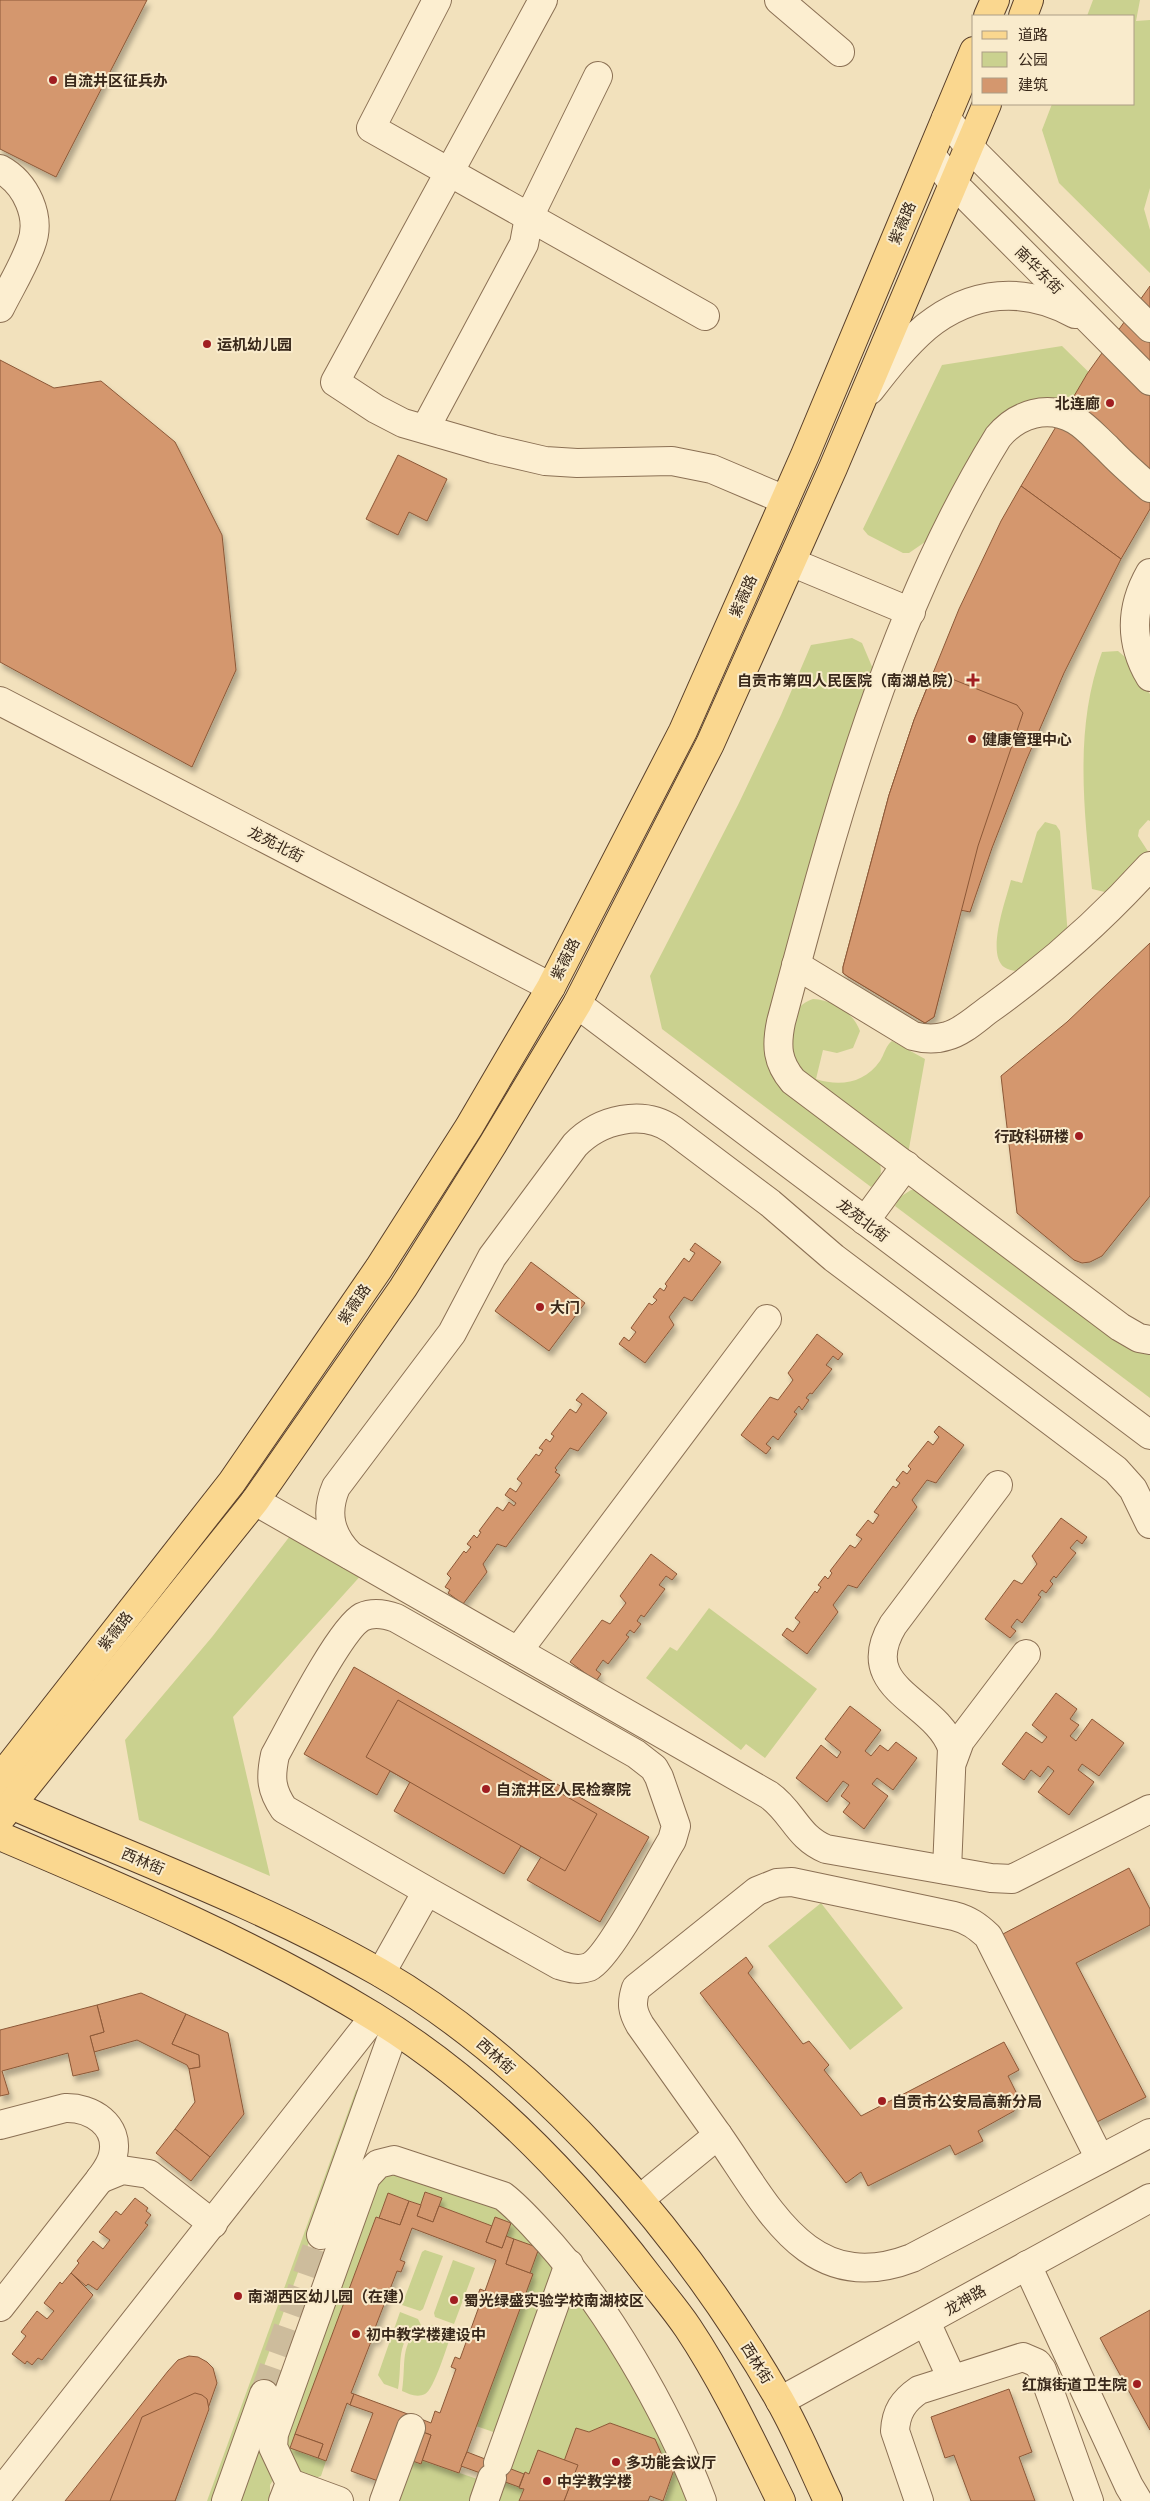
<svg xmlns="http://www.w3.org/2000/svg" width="1150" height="2501" font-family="'Libre Baskerville','Noto Sans SC',serif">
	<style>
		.green { fill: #cad18f }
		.building { fill: #d4976e; stroke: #8c5837; filter: url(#shadow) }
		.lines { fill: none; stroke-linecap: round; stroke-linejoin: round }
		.minor-tunnel { stroke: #cdbc9c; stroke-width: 28; stroke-dasharray: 28 14; stroke-linecap: butt }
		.minor-casing { stroke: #8b7054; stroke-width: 30 }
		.major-casing { stroke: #583e29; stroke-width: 30 }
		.minor { stroke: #fceed0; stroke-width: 28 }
		.major { stroke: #fad78f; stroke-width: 28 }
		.poi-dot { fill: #a01e21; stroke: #f9ebcc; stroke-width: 2 }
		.labels { text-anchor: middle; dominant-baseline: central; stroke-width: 4; stroke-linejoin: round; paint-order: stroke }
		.poi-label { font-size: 15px; font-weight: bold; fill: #39281a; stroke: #f9ebcc; text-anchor: start }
		.street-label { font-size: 15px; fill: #39281a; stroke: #f9ebcc }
	</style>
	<defs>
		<filter id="shadow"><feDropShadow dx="3" dy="5.5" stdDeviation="2.5" flood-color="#0004"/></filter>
	</defs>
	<rect width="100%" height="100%" fill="#f2e1bc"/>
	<g class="green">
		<path d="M 1093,0 L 1140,0 L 1136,21 L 1150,20 L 1150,188 L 1144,209 L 1150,230 L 1150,273 L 1059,183 L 1042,130 L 1052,104 L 1134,104 L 1134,16 L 1087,16 Z"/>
		<path d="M 1062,346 L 1150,432 L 1038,400 C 1023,402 1012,407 1000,417 L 925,542 L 909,553 L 903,553 L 868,535 L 863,529 L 942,365 Z"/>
		<path d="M 852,638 L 862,643 L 873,669 L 767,1044 L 878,1158 C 883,1171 882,1179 871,1187 L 662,1029 L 650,976 L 738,805 L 781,715 L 811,645 Z"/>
		<path d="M 1118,651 L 1131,662 L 1135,674 L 1150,694 L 1150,821 L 1148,820 L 1139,830 L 1138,836 L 1149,853 L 1109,893 L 1092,889 C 1084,810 1074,728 1102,652 Z"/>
		<path d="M 1045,822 L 1056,825 L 1060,831 L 1068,937 L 1023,972 C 1017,971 1009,971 1004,967 C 986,953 1006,900 1011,880 L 1022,883 L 1037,832 Z"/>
		<path d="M 813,999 C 833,1000 853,1012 860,1031 L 853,1048 L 837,1053 L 823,1050 L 816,1079 C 840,1087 865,1083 880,1061 C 884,1055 886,1045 892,1041 L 925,1059 L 908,1154 L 805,1077 L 791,1058 C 792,1035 787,1007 813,999 Z"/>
		<path d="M 911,1190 L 919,1190 L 1150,1352 L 1150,1398 L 895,1206 L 900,1197 Z"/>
		<path d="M 290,1536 L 364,1572 L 233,1717 L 270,1876 L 139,1820 L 125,1740 L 212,1637 Z"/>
		<path d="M 709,1608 L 817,1689 L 765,1758 L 746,1744 L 741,1750 L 646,1678 L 670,1647 L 677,1651 Z"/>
		<path d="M 821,1903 L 903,2008 L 850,2050 L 768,1946 Z"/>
		<path d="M 365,2088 L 215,2501 L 207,2501 L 356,2090 Z"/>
		<path d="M 386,2168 L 505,2202 L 559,2259 L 499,2434 L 476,2426 L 532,2274 L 506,2236 L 511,2223 L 492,2226 L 439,2206 L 442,2198 L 426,2192 L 421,2205 L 388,2193 L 379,2218 L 376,2217 L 290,2448 L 326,2461 L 321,2476 L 312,2479 L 309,2475 L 295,2469 L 281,2436 L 374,2177 Z"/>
		<path d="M 425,2250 L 443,2256 L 423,2309 L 420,2311 L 402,2305 L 422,2252 Z"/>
		<path d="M 453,2260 L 475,2268 L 454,2324 L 435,2317 L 434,2313 Z"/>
		<path d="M 580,2302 L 589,2306 L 698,2501 L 664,2501 L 676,2464 L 664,2460 L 655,2439 L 610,2423 L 589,2432 L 576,2428 L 563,2464 L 564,2460 L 538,2451 L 529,2474 L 520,2488 L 524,2489 L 519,2501 L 492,2501 L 564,2309 Z"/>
		<path d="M 400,2312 L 418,2319 L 421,2325 C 394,2342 403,2362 398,2389 L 384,2384 L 378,2375 Z"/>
		<path d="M 432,2325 L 452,2332 C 448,2343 434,2390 425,2394 C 417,2398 409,2394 402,2391 C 407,2361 397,2336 432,2325 Z"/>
		<path d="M 266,2432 L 275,2477 L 270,2485 L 270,2501 L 240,2501 Z"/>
		<path d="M 407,2459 L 420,2464 L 422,2460 L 483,2481 L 475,2501 L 391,2501 Z"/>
	</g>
	<g class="building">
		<path d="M 0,0 L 147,0 L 56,177 L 0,149 Z"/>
		<path d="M 1150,286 L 1150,509 L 1121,559 L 1021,486 L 1087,374 Z"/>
		<path d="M 0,360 L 54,388 L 101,381 L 175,442 L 222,535 L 236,670 L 192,767 L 0,662 Z"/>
		<path d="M 398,455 L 447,479 L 427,521 L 409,512 L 398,535 L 366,519 Z"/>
		<path d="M 1021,486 L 1121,559 L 1064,673 L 1026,761 L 992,848 L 970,912 L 960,910 L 934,1017 L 925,1023 L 847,976 L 843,973 L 843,967 L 889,795 L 914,720 L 959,609 L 1001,521 Z"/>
		<path d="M 934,675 L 942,675 L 1017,705 L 1023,713 L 978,846 L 934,1017 L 925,1023 L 847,976 L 843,973 L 843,967 L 889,795 L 914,720 L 931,678 Z"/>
		<path d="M 1150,943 L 1150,1196 L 1102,1256 L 1090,1262 L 1082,1263 L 1074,1260 L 1017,1213 L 1001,1076 L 1067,1022 Z"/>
		<path d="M 695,1243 L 721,1262 L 692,1301 L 684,1297 L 669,1317 L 674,1325 L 645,1363 L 619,1344 L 624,1337 L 629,1341 L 636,1332 L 631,1328 L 649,1303 L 652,1305 L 657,1300 L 653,1297 L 660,1288 L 664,1291 L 667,1286 L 665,1284 L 684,1258 L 689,1262 L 695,1253 L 690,1250 Z"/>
		<path d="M 531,1262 L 585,1303 L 549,1351 L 495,1311 Z"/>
		<path d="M 817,1334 L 843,1354 L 838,1360 L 833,1356 L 826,1365 L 832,1369 L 812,1394 L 810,1393 L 806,1398 L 809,1400 L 802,1410 L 799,1406 L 794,1412 L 797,1414 L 778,1440 L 773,1436 L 766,1444 L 771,1448 L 766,1454 L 741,1435 L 770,1397 L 778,1400 L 793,1380 L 788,1373 Z"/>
		<path d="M 582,1393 L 607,1413 L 578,1451 L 570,1448 L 555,1468 L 557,1470 L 555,1472 L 560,1475 L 506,1547 L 497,1544 L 483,1564 L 487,1572 L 463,1604 L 448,1593 L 450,1590 L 445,1587 L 451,1578 L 447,1574 L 464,1551 L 466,1553 L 471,1547 L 467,1544 L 474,1535 L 477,1538 L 481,1532 L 479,1531 L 497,1507 L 503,1511 L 509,1502 L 514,1506 L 516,1503 L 505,1495 L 510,1488 L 516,1492 L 522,1483 L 517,1479 L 536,1454 L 539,1456 L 543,1450 L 539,1448 L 546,1439 L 550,1442 L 554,1436 L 551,1434 L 570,1409 L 576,1413 L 582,1404 L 576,1400 Z"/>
		<path d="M 939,1426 L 964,1445 L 936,1483 L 927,1480 L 912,1500 L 917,1507 L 857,1588 L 848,1585 L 833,1605 L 838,1612 L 807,1654 L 782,1635 L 787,1628 L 793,1632 L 800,1622 L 795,1618 L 815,1591 L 817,1593 L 821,1587 L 818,1585 L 825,1576 L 828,1579 L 832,1573 L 830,1571 L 850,1545 L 855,1548 L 862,1539 L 856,1535 L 868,1520 L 873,1524 L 879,1515 L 874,1512 L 893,1486 L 896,1488 L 900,1483 L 896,1480 L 903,1471 L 907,1474 L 911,1469 L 908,1466 L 928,1441 L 933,1445 L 939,1437 L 934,1432 Z"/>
		<path d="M 1061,1518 L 1087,1537 L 1082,1544 L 1077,1540 L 1070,1548 L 1076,1553 L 1056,1578 L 1054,1576 L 1050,1581 L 1053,1584 L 1046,1593 L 1042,1590 L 1038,1595 L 1041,1597 L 1022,1623 L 1017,1619 L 1011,1627 L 1016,1631 L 1010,1638 L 985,1619 L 1014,1580 L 1022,1584 L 1037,1564 L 1032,1556 Z"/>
		<path d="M 651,1554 L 677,1574 L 672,1580 L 666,1576 L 659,1585 L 665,1589 L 644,1617 L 641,1615 L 637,1621 L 641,1624 L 634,1633 L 630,1630 L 626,1635 L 629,1637 L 608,1664 L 603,1660 L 596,1670 L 601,1674 L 596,1681 L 570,1662 L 602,1620 L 610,1624 L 626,1603 L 620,1596 Z"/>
		<path d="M 354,1667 L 649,1837 L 600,1922 L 527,1880 L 541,1857 L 521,1846 L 504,1874 L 394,1811 L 410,1782 L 390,1771 L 377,1795 L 304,1754 Z"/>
		<path d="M 1056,1693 L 1077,1709 L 1070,1719 L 1079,1725 L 1070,1736 L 1076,1741 L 1092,1719 L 1124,1743 L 1099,1776 L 1082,1764 L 1078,1770 L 1094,1782 L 1069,1815 L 1038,1792 L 1054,1771 L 1048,1766 L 1040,1777 L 1031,1770 L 1024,1780 L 1002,1764 L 1026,1732 L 1042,1743 L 1047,1737 L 1032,1725 Z"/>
		<path d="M 398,1700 L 597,1814 L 565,1871 L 366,1757 Z"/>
		<path d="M 850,1706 L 881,1730 L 865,1751 L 871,1756 L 880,1745 L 888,1751 L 896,1742 L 917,1758 L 893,1790 L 877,1778 L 872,1784 L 888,1796 L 864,1829 L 843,1812 L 850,1803 L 841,1796 L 849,1785 L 843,1781 L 827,1802 L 796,1778 L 821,1745 L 837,1758 L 841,1752 L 825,1739 Z"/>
		<path d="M 1129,1868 L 1150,1909 L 1150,1925 L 1076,1963 L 1146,2097 L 1097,2122 L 1001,1935 Z"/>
		<path d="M 746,1957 L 753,1967 L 748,1973 L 803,2044 L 809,2041 L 829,2065 L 824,2070 L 861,2116 L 1004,2042 L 1019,2070 L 1008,2076 L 1018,2096 L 1014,2111 L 978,2131 L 983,2141 L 955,2155 L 950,2145 L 868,2186 L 861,2172 L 846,2183 L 700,1993 Z"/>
		<path d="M 141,1993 L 186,2014 L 172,2044 L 199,2055 L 200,2067 L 189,2069 L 187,2065 L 137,2040 L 94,2052 L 90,2036 L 104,2032 L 97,2005 Z"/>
		<path d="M 97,2005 L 104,2032 L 90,2036 L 99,2070 L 73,2076 L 68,2053 L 2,2071 L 9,2094 L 0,2096 L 0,2030 Z"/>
		<path d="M 186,2014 L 228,2033 L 244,2114 L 210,2157 L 175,2129 L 195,2102 L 189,2069 L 200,2067 L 199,2055 L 172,2044 Z"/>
		<path d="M 175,2129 L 210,2157 L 191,2181 L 156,2153 Z"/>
		<path d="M 425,2192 L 442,2198 L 433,2222 L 417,2216 Z"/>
		<path d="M 388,2193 L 409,2201 L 400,2225 L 379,2218 Z"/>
		<path d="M 135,2198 L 148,2208 L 146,2211 L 151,2215 L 145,2223 L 148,2225 L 97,2290 L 88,2284 L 86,2286 L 71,2273 L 79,2263 L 77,2261 L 93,2241 L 103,2249 L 110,2240 L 99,2232 L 116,2211 L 121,2215 Z"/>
		<path d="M 409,2201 L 421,2205 L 417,2216 L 433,2222 L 439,2206 L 492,2226 L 486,2242 L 502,2248 L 506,2236 L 514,2239 L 506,2264 L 533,2274 L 459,2473 L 422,2460 L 431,2435 L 417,2430 L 421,2419 L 431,2423 L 435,2411 L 440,2413 L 456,2369 L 451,2367 L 455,2357 L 460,2359 L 481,2301 L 476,2300 L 480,2289 L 485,2291 L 496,2260 L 412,2228 L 400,2260 L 405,2262 L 401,2272 L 397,2271 L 375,2328 L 381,2329 L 377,2340 L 372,2339 L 351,2393 L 354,2394 L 350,2405 L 347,2403 L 326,2461 L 318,2458 L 323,2444 L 295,2434 L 376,2217 L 400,2225 Z"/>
		<path d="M 495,2217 L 511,2223 L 502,2248 L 486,2242 Z"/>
		<path d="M 514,2239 L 539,2248 L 530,2273 L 506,2264 Z"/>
		<path d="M 71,2273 L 93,2295 L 42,2360 L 38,2358 L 32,2365 L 27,2361 L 25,2364 L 12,2354 L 26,2336 L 21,2332 L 37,2311 L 47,2319 L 54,2311 L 44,2303 L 60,2282 L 62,2284 Z"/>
		<path d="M 1150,2310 L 1150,2430 L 1100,2338 Z"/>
		<path d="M 189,2356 L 198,2357 L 207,2362 L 213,2368 L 217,2383 L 175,2501 L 65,2501 L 168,2371 L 178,2360 Z"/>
		<path d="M 1009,2389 L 1032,2452 L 1019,2457 L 1035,2501 L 971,2501 L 954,2455 L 945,2458 L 931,2417 Z"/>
		<path d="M 195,2393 L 202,2395 L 207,2399 L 209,2409 L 175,2501 L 110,2501 L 142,2417 Z"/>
		<path d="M 354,2394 L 421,2419 L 378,2481 L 351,2471 L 373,2413 L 350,2405 Z"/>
		<path d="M 610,2423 L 655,2439 L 664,2460 L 676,2464 L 663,2501 L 650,2496 L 648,2501 L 564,2501 L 576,2468 L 563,2464 L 576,2428 L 589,2432 Z"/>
		<path d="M 417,2430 L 431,2435 L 421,2464 L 407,2459 Z"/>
		<path d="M 295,2434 L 323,2444 L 318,2458 L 290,2448 Z"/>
		<path d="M 538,2450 L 578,2465 L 564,2501 L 519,2501 L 524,2489 L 519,2488 L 525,2472 L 529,2474 Z"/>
		<path d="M 467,2452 L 524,2474 L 519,2487 L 461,2466 Z"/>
	</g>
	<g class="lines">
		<path class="minor-tunnel" d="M 264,2394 L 321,2235"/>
		<defs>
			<g id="minor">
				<path d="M 437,0 L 371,128 L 705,316"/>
				<path d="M 543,0 L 335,382 L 376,409 L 403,423 L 493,449 L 545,461 L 577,463 L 672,461 L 712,469 L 785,500"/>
				<path d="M 779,0 L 840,52"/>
				<path d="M 946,118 L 969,147 L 1150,328"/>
				<path d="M 931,155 L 953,183 L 1150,381"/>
				<path d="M 0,169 C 26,183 42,217 31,245 C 23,267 10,288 0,308"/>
				<path d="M 870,390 C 887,368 905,345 926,327 C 972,290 1024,286 1075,314"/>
				<path d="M 425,429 L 524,244 L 529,217 L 598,76"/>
				<path d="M 1150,488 C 1135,475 1120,462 1107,448 C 1097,439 1087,427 1075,420 C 1048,404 1017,414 998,437 C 889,614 834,823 781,1022 C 776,1046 777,1062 793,1081 L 1120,1327 L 1139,1338 L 1150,1340"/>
				<path d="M 791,562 L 911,612"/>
				<path d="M 1150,573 C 1130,608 1130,643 1150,677"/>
				<path d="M 0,701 L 551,987"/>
				<path d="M 796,965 L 913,1036 C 924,1039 935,1040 947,1036 C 963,1032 978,1017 991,1008 C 1049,966 1102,919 1150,866"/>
				<path d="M 577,1004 L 1150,1435"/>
				<path d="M 865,1221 L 906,1165"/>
				<path d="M 255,1501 L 769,1795 C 793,1812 797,1837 826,1849 L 991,1878 L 1012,1879 L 1150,1809"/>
				<path d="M 350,1555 C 330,1535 325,1513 336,1487 L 452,1333 L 492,1257 L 575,1145 C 600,1119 643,1109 673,1130 L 770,1203 L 834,1258 L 1116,1470 L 1133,1489 L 1150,1524"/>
				<path d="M 518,1651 L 767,1319"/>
				<path d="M 953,1760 L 960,1741 L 1026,1654"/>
				<path d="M 947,1870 L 952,1748 C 936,1700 854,1690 893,1625 L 998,1485"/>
				<path d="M 381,1973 L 427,1891 L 559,1965 C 569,1968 578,1971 589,1967 C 610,1957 657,1864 672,1840 L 676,1826 L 659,1777 L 654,1768 L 636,1754 L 396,1618 C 385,1614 373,1612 362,1617 C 340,1629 290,1728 275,1755 C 270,1778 271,1790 284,1809 L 427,1891"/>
				<path d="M 0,2125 L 65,2108 C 91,2107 120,2125 113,2155 C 111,2165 105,2172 100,2179 L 0,2307"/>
				<path d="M 718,2135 L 640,2025 C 632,2011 631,2003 636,1988 L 757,1891 L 777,1883 L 792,1882 L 954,1916 C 969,1920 977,1926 988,1936 L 1100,2159"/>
				<path d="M 100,2179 L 122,2170 L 149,2174 L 213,2224"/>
				<path d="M 640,2199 L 718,2135 C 768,2206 808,2298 912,2258 L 1150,2133"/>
				<path d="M 321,2235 L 394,2031"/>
				<path d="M 1027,2265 L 1129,2486 L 1138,2501"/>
				<path d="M 926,2322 L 952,2379"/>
				<path d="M 780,2401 L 1150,2198"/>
				<path d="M 498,2463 L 569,2264"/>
				<path d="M 290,2483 L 339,2501"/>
				<path d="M 0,2493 L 374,2017"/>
				<path d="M 226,2501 L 264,2394"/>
				<path d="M 283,2501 L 290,2483 L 273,2447 L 274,2434 L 366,2177 L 378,2164 L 394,2160 L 503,2196 C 516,2206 527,2218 538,2230 C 604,2300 668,2411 702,2501"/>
				<path d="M 384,2501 L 411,2428"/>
				<path d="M 484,2501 L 492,2478"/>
				<path d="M 919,2501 L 895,2431 C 896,2412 903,2401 919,2390 L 1023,2357 L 1037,2363 L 1042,2370 L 1089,2501"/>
			</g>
			<g id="major">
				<path d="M 988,16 L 995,0"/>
				<path d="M 1023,16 L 1029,0"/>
				<path d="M 0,1778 L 232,1482 L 379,1268 L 469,1127 L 551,987 L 683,731 L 805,455 L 974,51"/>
				<path d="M 0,1800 C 127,1856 258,1903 379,1972 C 541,2066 687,2238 779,2399 C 798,2432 812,2467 828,2501"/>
				<path d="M 0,1819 L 255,1501 L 403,1288 L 493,1144 L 577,1004 L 710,744 L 833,468 L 987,104"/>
				<path d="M 0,1836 C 127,1890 255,1944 373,2016 C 481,2082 573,2177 649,2277 C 662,2294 676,2310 688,2328 C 724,2382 752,2442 781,2501"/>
			</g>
		</defs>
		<use href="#minor" class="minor-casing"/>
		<use href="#major" class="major-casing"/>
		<use href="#minor" class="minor"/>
		<use href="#major" class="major"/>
	</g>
	<g class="poi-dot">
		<circle cx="53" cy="80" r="5"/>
		<circle cx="207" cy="344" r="5"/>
		<circle cx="1110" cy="403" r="5"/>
		<path d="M970.5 672.5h5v5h5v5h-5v5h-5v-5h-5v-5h5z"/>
		<circle cx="972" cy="739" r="5"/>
		<circle cx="1079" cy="1136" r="5"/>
		<circle cx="540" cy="1307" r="5"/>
		<circle cx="486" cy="1789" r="5"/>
		<circle cx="882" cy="2101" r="5"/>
		<circle cx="238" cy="2296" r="5"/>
		<circle cx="454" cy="2300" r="5"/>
		<circle cx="356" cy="2334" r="5"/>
		<circle cx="1137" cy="2384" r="5"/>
		<circle cx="616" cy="2462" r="5"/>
		<circle cx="547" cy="2481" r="5"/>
	</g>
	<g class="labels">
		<g class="poi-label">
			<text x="63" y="80">自流井区征兵办</text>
			<text x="217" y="344">运机幼儿园</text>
			<text x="1100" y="403" text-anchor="end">北连廊</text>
			<text x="962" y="680" text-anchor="end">自贡市第四人民医院（南湖总院）</text>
			<text x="982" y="739">健康管理中心</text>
			<text x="1069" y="1136" text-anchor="end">行政科研楼</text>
			<text x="550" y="1307">大门</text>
			<text x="496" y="1789">自流井区人民检察院</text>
			<text x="892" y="2101">自贡市公安局高新分局</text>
			<text x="248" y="2296">南湖西区幼儿园（在建）</text>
			<text x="464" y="2300">蜀光绿盛实验学校南湖校区</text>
			<text x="366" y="2334">初中教学楼建设中</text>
			<text x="1127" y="2384" text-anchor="end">红旗街道卫生院</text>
			<text x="626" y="2462">多功能会议厅</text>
			<text x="557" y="2481">中学教学楼</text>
		</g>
		<g class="street-label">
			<text transform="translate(902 223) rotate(-67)">紫薇路</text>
			<text transform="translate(1039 270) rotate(45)">南华东街</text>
			<text transform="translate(743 596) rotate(-66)">紫薇路</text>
			<text transform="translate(276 844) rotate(27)">龙苑北街</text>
			<text transform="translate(565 959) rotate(-63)">紫薇路</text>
			<text transform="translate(863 1220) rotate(37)">龙苑北街</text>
			<text transform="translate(354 1304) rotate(-56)">紫薇路</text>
			<text transform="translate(115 1631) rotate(-52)">紫薇路</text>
			<text transform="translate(143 1861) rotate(23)">西林街</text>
			<text transform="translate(496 2056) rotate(42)">西林街</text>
			<text transform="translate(965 2300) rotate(-30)">龙神路</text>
			<text transform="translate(757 2363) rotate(58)">西林街</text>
		</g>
	</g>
	<rect x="972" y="15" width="162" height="90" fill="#f9ebcc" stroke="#ac9d85"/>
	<rect x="982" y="31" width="25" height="8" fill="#fad78f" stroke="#ac9d85"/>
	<text x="1018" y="40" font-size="15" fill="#39281a">道路</text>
	<rect x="982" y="52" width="25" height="15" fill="#cad18f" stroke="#ac9d85"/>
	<text x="1018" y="65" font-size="15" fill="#39281a">公园</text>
	<rect x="982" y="78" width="25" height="15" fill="#d4976e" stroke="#ac9d85"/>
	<text x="1018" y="90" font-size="15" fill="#39281a">建筑</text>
</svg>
